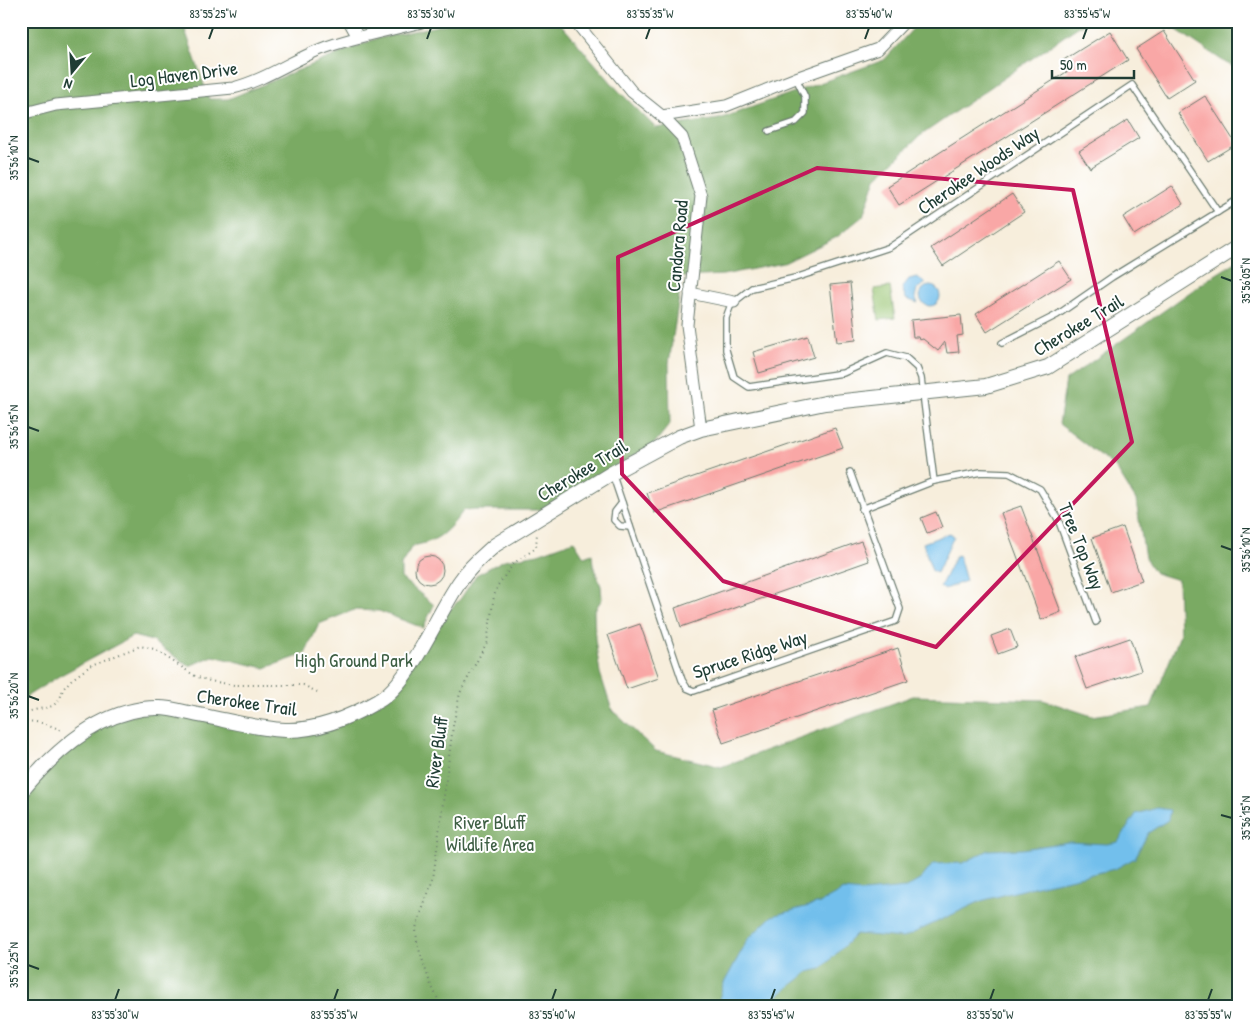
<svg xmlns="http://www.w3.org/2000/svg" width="1260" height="1028" font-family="'Patrick Hand',sans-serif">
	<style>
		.green { fill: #99c572; stroke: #5c8153 }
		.forest { fill: #7aaa64; stroke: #4c744c }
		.water { fill: #72bfec; stroke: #487e90 }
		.building { fill: #f9a7a6 }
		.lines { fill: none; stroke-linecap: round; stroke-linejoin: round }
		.service-casing { stroke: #6b7b6f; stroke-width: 8 }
		.minor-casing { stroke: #6b7b6f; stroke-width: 13 }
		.tertiary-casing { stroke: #6b7b6f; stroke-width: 16 }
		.path { stroke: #6b7b6f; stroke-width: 2; stroke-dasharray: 1 4; stroke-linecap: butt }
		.service { stroke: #fff; stroke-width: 5.5 }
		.minor { stroke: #fff; stroke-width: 11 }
		.tertiary { stroke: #fff; stroke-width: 14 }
		.marked { fill: none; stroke: #c2185b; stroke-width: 4; stroke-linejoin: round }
		.ticks { fill: none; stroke: #1f3d34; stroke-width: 2 }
		.labels { text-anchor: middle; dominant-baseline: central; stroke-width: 4; stroke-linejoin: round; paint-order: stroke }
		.street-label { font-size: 19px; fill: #1f3d34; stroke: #fff }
		.park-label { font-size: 19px; fill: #3e5f44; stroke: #fff }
		.neatline { fill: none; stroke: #1f3d34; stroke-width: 2 }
		.ticks-label { font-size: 12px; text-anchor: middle; fill: #1f3d34 }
	</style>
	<rect width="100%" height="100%" fill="#fff"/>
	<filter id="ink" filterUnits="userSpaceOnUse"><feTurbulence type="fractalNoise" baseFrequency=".02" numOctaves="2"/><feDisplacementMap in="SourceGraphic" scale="10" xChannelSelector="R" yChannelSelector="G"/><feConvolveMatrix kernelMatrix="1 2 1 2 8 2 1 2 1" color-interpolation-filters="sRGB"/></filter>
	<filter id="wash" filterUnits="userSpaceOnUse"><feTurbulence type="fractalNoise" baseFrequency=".0096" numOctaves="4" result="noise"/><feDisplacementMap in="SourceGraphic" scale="20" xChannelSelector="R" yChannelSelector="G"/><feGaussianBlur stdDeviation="1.12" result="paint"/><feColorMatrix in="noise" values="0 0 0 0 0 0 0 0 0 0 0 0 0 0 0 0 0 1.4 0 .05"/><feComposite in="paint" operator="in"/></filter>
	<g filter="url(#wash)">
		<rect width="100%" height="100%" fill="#f7eedc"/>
		<path class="green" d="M 890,287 L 895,318 L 879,320 L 874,289 Z"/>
		<g class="forest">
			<path d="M 21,21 L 182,21 L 209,99 L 228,99 L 375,39 L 461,21 L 558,21 L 617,89 L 656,128 L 719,119 L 884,60 L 920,21 L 1091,21 L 1079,26 L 920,136 L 876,178 L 863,216 L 837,237 L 784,263 L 723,275 L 682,277 L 669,363 L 670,424 L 654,444 L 539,510 L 464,510 C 447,532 440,541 412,546 L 401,565 L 401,578 L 434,605 L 423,628 L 379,611 L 354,610 L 319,624 L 305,654 L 265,668 L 213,656 L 189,666 L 152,641 L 133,636 L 59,676 L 21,700 Z"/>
			<path d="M 1150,21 L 1239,21 L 1239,69 L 1226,63 L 1177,30 Z"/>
			<path d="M 1239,260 L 1239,1007 L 21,1007 L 21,792 L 90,728 L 159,708 L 288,730 L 379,701 L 430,630 L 461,598 L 476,575 L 504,560 L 538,554 L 574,541 L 584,557 L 592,554 L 593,565 L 601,586 L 602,599 L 594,611 L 595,639 L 600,673 L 612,710 L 656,751 L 721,767 L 913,696 L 1043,700 L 1092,716 L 1151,707 L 1180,635 L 1178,580 L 1155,573 L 1145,558 L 1136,500 L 1116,468 L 1059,424 L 1066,380 L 1210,278 Z"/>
		</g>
		<g class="water">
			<path d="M 917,277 L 926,283 L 917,289 L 915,297 L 918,303 L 906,299 L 902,288 L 909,279 Z"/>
			<circle cx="930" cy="296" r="10"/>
			<path d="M 950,533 L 954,536 L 937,573 L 932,571 L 923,543 Z"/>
			<path d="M 956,555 L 959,556 L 966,581 L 944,589 L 940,587 Z"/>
			<path d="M 1157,808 L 1170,810 L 1168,820 L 1148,833 L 1135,858 L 1115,869 L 1037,886 L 981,901 L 903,938 L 856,934 L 821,969 L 808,972 L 763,1007 L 717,1007 L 723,985 L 748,939 L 772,916 L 820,903 L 843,890 L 863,892 L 906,888 L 921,879 L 933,864 L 963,863 L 989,850 L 1022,849 L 1068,842 L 1107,844 L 1118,842 L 1136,814 Z"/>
		</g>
		<g id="blocks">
			<g class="building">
				<path d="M 1110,31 L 1128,60 L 899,205 L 887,186 L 1068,71 L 1062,61 Z"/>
				<path d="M 1164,31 L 1195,80 L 1167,98 L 1136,49 Z"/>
				<path d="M 1205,96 L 1236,144 L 1208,161 L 1178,113 Z"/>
				<path d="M 1128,120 L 1139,138 L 1090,168 L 1079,151 Z"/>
				<path d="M 1172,186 L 1183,204 L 1134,235 L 1123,217 Z"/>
				<path d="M 1012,194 L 1024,212 L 943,266 L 931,248 Z"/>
				<path d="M 1059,261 L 1071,279 L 987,332 L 976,314 Z"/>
				<path d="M 850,283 L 856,340 L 837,342 L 830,285 Z"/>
				<path d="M 961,315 L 963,335 L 957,336 L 959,352 L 947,353 L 945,342 L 938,351 L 923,339 L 919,340 L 918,337 L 913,337 L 911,320 Z"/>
				<path d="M 808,336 L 814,357 L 759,373 L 753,352 Z"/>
				<path d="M 835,428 L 843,448 L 654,513 L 647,493 Z"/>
				<path d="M 1021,506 L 1061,612 L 1041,620 L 1001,513 Z"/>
				<path d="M 936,512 L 942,527 L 927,533 L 921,518 Z"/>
				<path d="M 1123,527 L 1142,581 L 1111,592 L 1092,538 Z"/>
				<path d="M 861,541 L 869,561 L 681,627 L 675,608 Z"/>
				<circle cx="429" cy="570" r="14"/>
				<path d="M 640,624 L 659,678 L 627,689 L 608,635 Z"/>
				<path d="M 1010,629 L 1017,647 L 998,654 L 991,636 Z"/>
				<path d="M 1130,638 L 1141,671 L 1087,689 L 1075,657 Z"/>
				<path d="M 898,648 L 908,680 L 723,743 L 712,710 Z"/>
			</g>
		</g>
	</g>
	<g filter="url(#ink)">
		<use href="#blocks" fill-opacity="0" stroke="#6b7b6f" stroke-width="1"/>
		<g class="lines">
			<defs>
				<g id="service">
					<path d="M 769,131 L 796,122 L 805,113 L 805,97 L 796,78"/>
					<path d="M 1002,343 L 1057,315 L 1112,277 L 1239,199"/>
					<path d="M 612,473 L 682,680 L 687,688 L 694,691 L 896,621 L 900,609 L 850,472"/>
					<path d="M 934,481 L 921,378 L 917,368 L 906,358 L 887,353 L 843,373 L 749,387 L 734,377 L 726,350 L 726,318 L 730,307 L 734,302 L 752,288 L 795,278 L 890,247 L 1132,85 L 1218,212"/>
					<path d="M 622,503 L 615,512 L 614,520 L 620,526 L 630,527"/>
					<path d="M 862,509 L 934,481 L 981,472 L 1009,473 L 1040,489 L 1058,519 L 1096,622"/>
				</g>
				<g id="minor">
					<path d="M 349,21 L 358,37"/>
					<path d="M 575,21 L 632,92 L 662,116 L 682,137 L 701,196 L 687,325 L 701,429"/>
					<path d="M 21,114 L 56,105 L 233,88 C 265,80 291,61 321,49 C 355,36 391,30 426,21"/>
					<path d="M 662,116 L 726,106 L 796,78 L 878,49 L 905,21"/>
					<path d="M 690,293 L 734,302"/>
				</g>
				<path id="tertiary" d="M 21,792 C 54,752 103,707 159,708 C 173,708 189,714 204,716 C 230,721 263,730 289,730 C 320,730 352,716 378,701 C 411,683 438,611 461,580 C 470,566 483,556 495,545 L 612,473 L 679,437 L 701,429 L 825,403 L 986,386 L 1048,367 L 1239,246"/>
			</defs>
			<use href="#service" class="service-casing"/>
			<use href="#minor" class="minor-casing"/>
			<use href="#tertiary" class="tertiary-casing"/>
			<g class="path">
				<path d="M 21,713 L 53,706 L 60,699 L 63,689 L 71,680 L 90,666 L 140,646 L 154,649 L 195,676 L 210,681 L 234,685 L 303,685 L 317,692"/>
				<path d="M 21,721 C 38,721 50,724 64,732"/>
				<path d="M 442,1007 L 430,983 L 417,943 L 416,928 L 433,879 L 453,726 L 460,693 L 487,642 L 494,596 L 498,585 L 514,563 L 536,548 L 537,533"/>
			</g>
			<use href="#service" class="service"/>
			<use href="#minor" class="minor"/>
			<use href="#tertiary" class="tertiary"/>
		</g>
	</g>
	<path class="marked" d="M 817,168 L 1073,190 L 1132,442 L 936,647 L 723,581 L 622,474 L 618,257 Z"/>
	<path class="ticks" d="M 209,39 L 213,28M 427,39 L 431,28M 646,39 L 650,28M 865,39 L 869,28M 1083,39 L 1087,28M 28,158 L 39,162M 1221,277 L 1232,281M 28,427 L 39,431M 1221,546 L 1232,550M 28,696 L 39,700M 1221,815 L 1232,818M 28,965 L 39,969M 115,1000 L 119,989M 334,1000 L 338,989M 552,1000 L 556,989M 771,1000 L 775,989M 990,1000 L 994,989M 1208,1000 L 1212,989"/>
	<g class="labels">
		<g class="street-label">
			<text transform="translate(184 74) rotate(-7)">Log Haven Drive</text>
			<text transform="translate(978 170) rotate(-34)">Cherokee Woods Way</text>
			<text transform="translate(677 246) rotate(-85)">Candora Road</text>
			<text transform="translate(1078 325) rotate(-31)">Cherokee Trail</text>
			<text transform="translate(582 470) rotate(-31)">Cherokee Trail</text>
			<text transform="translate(1082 546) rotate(68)">Tree Top Way</text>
			<text transform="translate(750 654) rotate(-18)">Spruce Ridge Way</text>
			<text transform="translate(247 702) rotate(8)">Cherokee Trail</text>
			<text transform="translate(436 752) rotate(-82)">River Bluff</text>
		</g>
		<g class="park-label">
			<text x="354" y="660">High Ground Park</text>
			<text x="490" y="822">River Bluff<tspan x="490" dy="22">Wildlife Area</tspan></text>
		</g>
	</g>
	<rect width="1260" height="1028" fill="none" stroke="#fff" stroke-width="55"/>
	<g transform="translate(72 72) rotate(198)" stroke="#ffffff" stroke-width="4" paint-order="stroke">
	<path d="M0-4L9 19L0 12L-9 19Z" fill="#1f3d34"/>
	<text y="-8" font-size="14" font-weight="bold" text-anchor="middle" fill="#1f3d34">N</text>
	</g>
	<path d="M1052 70v8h82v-8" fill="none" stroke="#1f3d34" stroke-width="2.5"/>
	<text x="1060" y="70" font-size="15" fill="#1f3d34" stroke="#ffffff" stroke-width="4" paint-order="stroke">50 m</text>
	<rect x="28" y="28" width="1204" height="972" class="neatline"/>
	<g class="ticks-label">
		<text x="213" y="18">83°55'25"W</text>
		<text x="431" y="18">83°55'30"W</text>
		<text x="650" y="18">83°55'35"W</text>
		<text x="869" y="18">83°55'40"W</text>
		<text x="1087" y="18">83°55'45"W</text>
		<text transform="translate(14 158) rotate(-90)" y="4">35°56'10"N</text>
		<text transform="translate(1246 281) rotate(-90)" y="4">35°56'05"N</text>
		<text transform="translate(14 427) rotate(-90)" y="4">35°56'15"N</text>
		<text transform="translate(1246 550) rotate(-90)" y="4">35°56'10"N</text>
		<text transform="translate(14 696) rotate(-90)" y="4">35°56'20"N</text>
		<text transform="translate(1246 818) rotate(-90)" y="4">35°56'15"N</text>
		<text transform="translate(14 965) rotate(-90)" y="4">35°56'25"N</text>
		<text x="115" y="1019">83°55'30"W</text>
		<text x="334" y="1019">83°55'35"W</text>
		<text x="552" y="1019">83°55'40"W</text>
		<text x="771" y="1019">83°55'45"W</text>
		<text x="990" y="1019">83°55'50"W</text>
		<text x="1208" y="1019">83°55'55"W</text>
	</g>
</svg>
